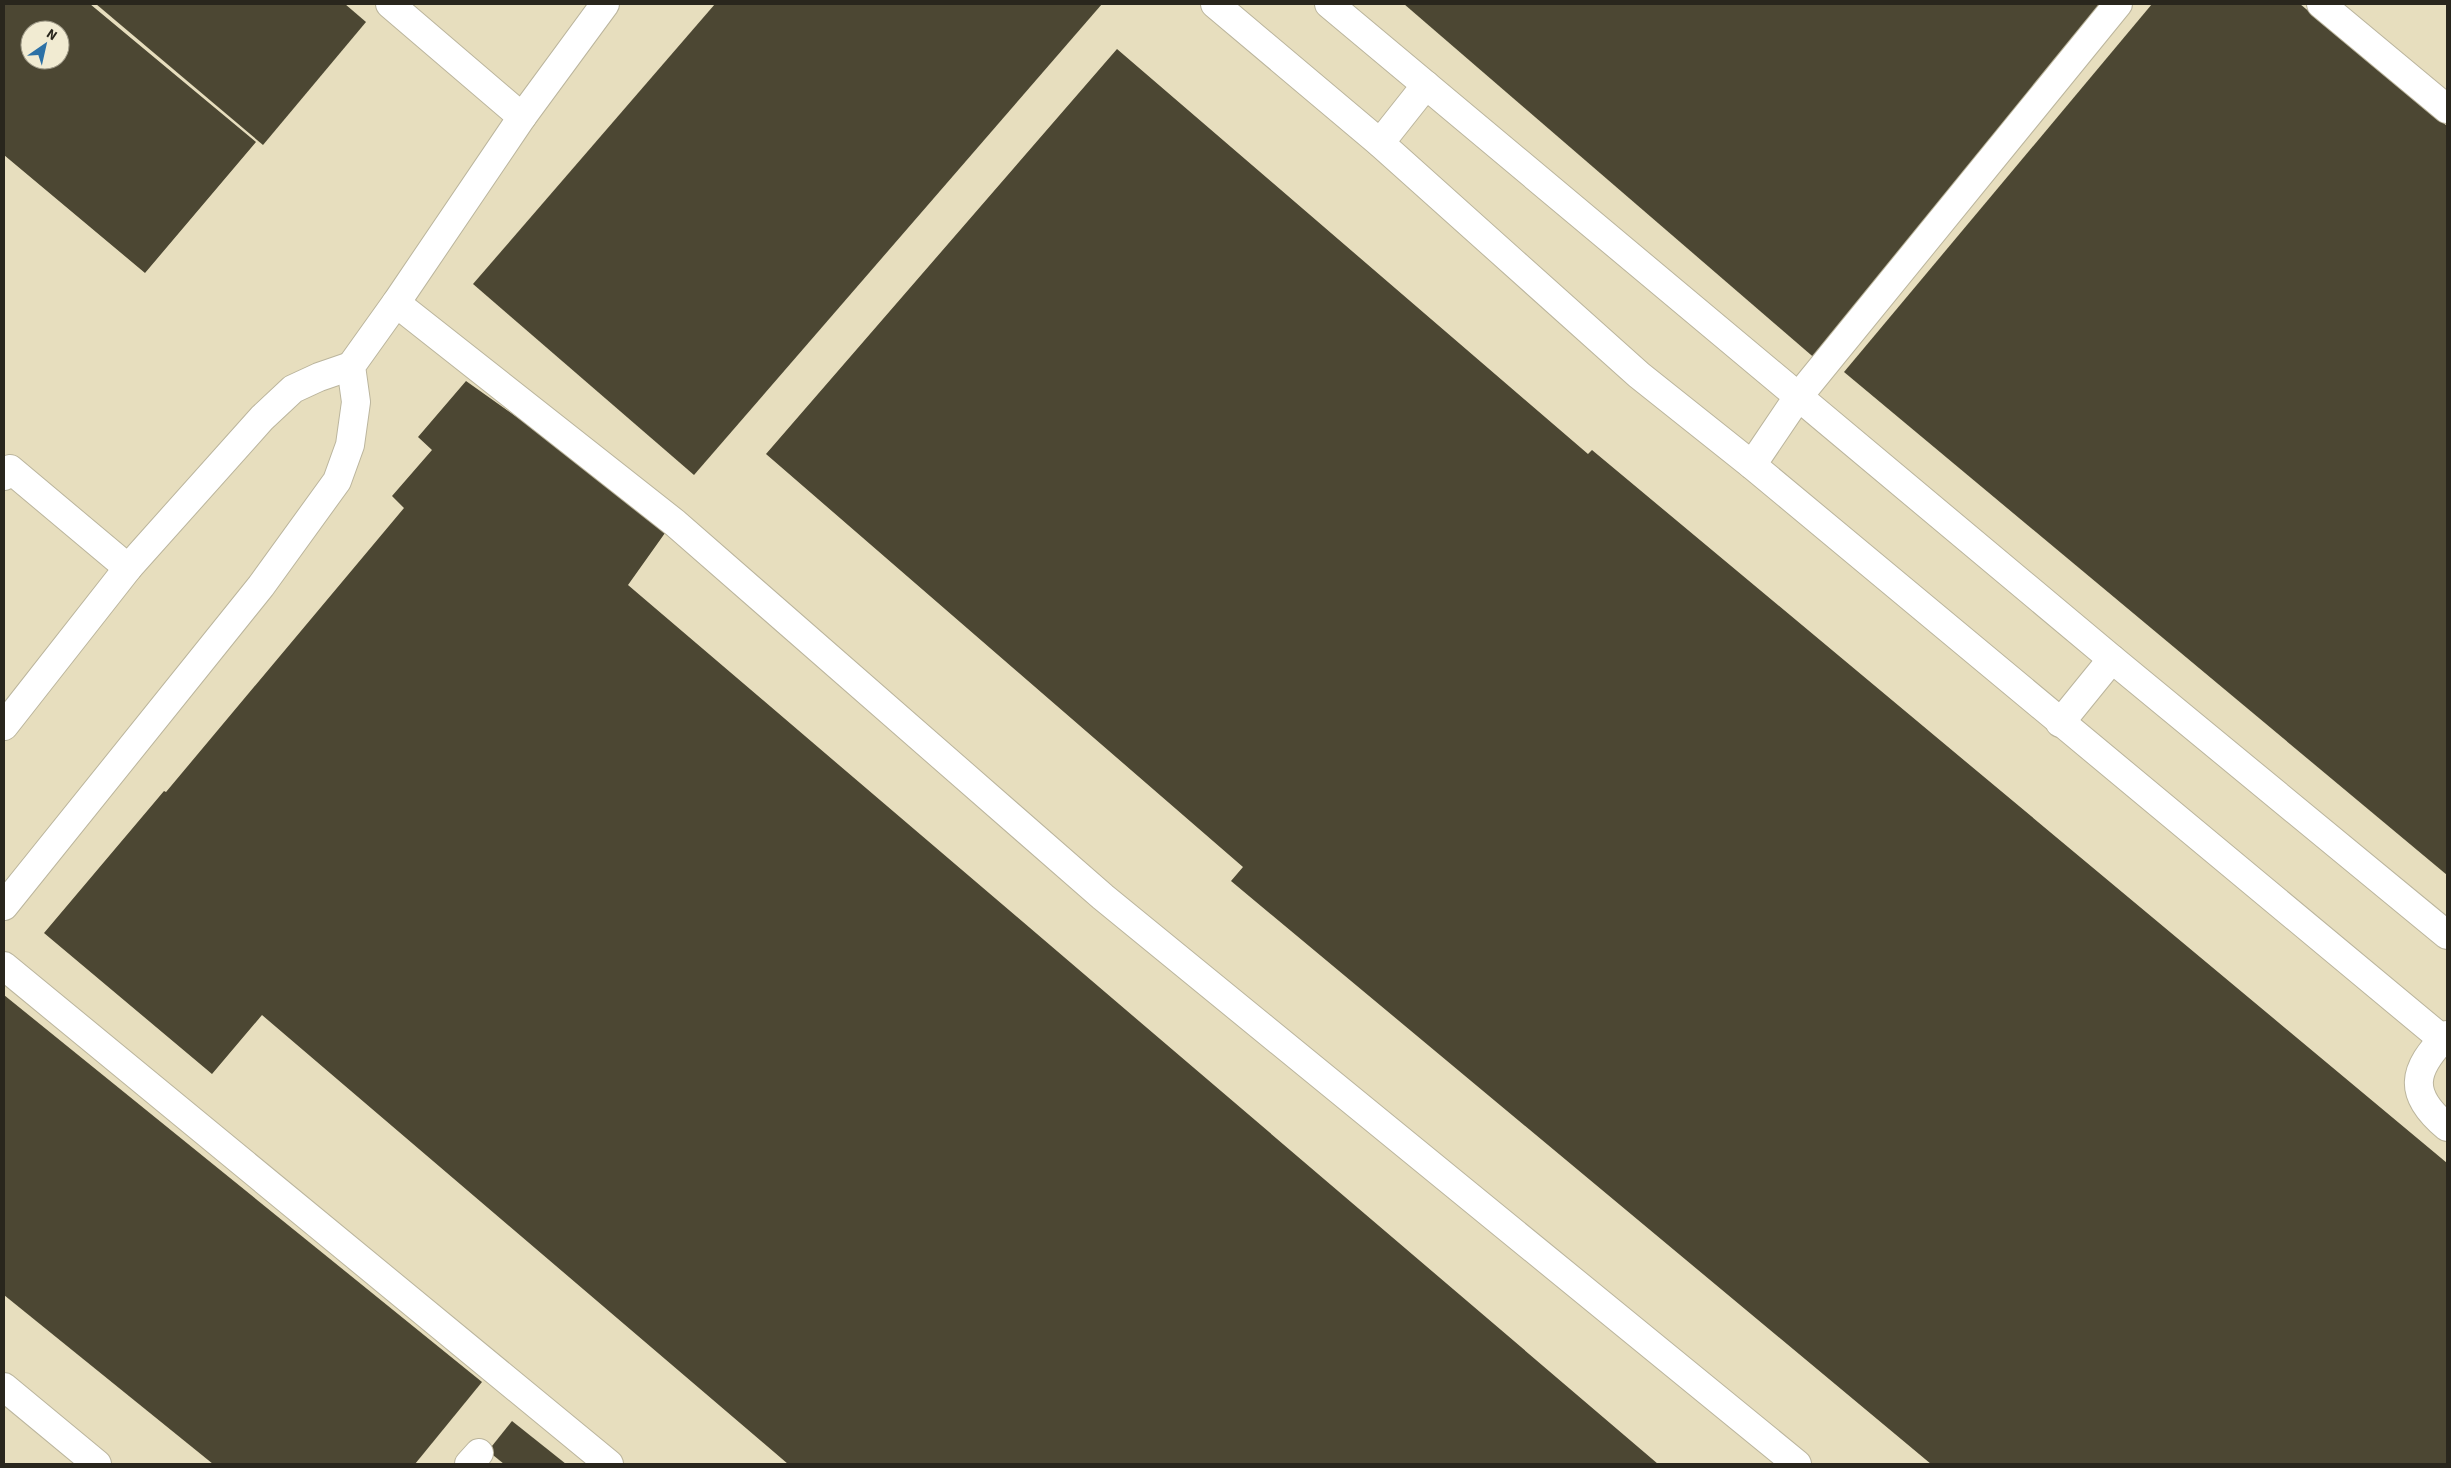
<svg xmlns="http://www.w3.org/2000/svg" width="2451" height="1468" font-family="'Source Sans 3',sans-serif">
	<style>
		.built { fill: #e7debe; fill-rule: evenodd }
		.building { fill: #4c4733; fill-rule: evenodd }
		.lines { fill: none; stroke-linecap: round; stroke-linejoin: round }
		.minor-casing { stroke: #bbb59d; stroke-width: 30 }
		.minor { stroke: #fff; stroke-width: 28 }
	</style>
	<rect width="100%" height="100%" fill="#f1ebd2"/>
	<path class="built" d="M 4,4 L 2447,4 L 2447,1464 L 4,1464 ZM 30,30 L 60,30 L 60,60 L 30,60 Z"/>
	<g class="building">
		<path d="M 4,4 L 90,4 L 256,142 L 145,273 L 4,155 ZM 30,30 L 60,30 L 60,60 L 30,60 Z"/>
		<path d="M 96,4 L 345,4 L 366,22 L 263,145 Z"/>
		<path d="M 715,4 L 1102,4 L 694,475 L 473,284 Z"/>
		<path d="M 1404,4 L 2103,4 L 1818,361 Z"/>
		<path d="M 2152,4 L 2300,4 L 2447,126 L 2447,875 L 1844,372 Z"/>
		<path d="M 1117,49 L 1588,454 L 1592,450 L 2447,1163 L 2447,1464 L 1931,1464 L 1231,881 L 1243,867 L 766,454 Z"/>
		<path d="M 466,381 L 670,526 L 628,585 L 1658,1464 L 788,1464 L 262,1015 L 212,1074 L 44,933 L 164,791 L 166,792 L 404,508 L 392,496 L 432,450 L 418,437 Z"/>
		<path d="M 4,995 L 482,1382 L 415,1464 L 213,1464 L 4,1295 Z"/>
		<path d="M 512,1421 L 566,1464 L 504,1464 L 488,1451 Z"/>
	</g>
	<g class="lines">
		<defs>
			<g id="minor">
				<path d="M 390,4 L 522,117"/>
				<path d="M 1215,4 L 1380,143 L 1639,375 L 1752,465 L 2447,1043"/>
				<path d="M 1329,4 L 2112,659 L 2447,935"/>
				<path d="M 2321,4 L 2447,109"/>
				<path d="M 1380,143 L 1426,85"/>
				<path d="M 396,303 L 675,523 L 1103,897 L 1797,1464"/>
				<path d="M 1752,465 L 1798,397 L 2118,4"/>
				<path d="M 4,476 L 10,469 L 128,568"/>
				<path d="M 2060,723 L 2112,659"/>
				<path d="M 4,726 L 128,568 L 262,418 L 293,389 L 319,377 L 351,366"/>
				<path d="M 4,906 L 261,586 L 337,481 L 350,445 L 356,402 L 351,366 L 396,303 L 522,117 L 605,4"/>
				<path d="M 4,966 L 609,1464"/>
				<path d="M 2447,1035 C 2412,1070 2407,1094 2447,1127"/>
				<path d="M 4,1387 L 97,1464"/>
				<path d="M 469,1464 L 479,1453"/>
			</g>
		</defs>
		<use href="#minor" class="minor-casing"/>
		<use href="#minor" class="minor"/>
	</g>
	<rect width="2451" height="1468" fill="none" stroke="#29261d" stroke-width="10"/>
	<g transform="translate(45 45) rotate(34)"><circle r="24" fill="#f1ebd2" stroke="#a19c8a"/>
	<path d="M0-4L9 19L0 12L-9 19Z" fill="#2c71a6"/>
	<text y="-8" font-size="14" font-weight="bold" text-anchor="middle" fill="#29261d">N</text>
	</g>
</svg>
